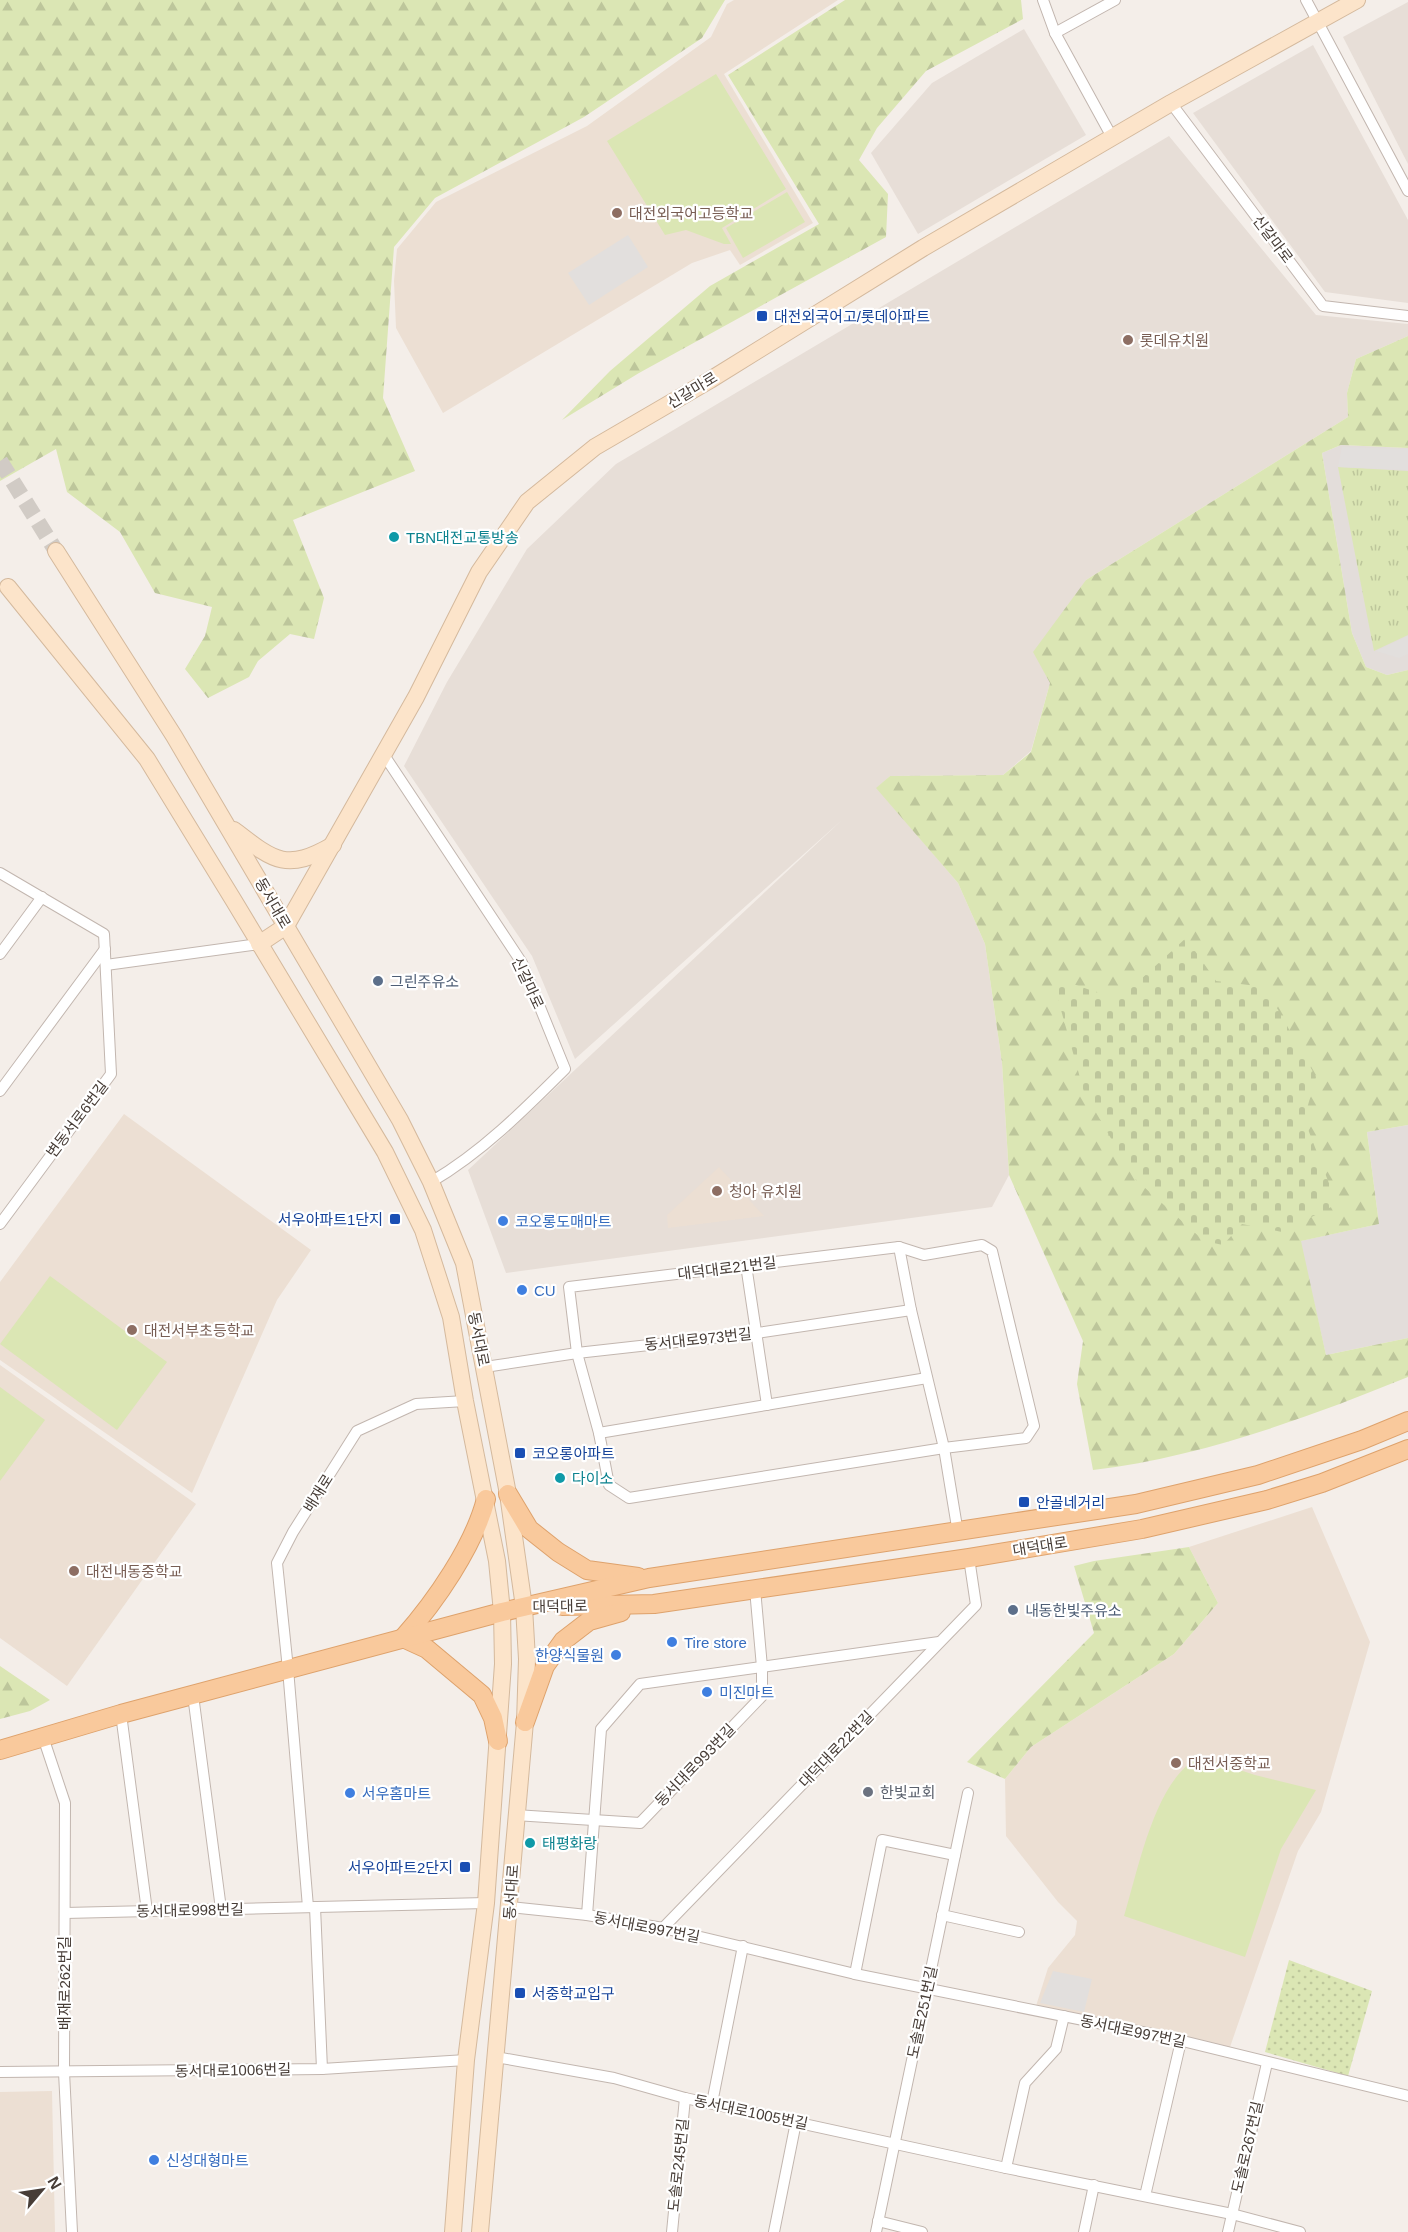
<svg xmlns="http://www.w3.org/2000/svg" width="1408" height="2232" font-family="Helvetica,'Noto Sans KR',sans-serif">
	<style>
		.residential { fill: #e7ded7 }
		.industrial { fill: #e3ddda }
		.education { fill: #ecdfd3 }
		.grass { fill: url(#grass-tufts) }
		.forest { fill: url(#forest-firs) }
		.cemetery { fill: url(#cemetery-stones) }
		.park { fill: url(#park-dots) }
		.garden { fill: #dbe6b4 }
		.parking { fill: #e2dfdd }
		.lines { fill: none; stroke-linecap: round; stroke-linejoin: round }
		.secondary-tunnel { stroke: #d1cbc5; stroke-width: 16; stroke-dasharray: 16 8; stroke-linecap: butt }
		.street-casing { stroke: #c2b6af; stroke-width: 12 }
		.secondary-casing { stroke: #d4b99d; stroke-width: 18 }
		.primary-casing { stroke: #dea26c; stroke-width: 20 }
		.street { stroke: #fff; stroke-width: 10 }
		.secondary { stroke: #fce4ca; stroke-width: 16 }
		.primary { stroke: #f9c99c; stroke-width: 18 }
		.education-dot { fill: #8d6e63; stroke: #fff; stroke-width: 2 }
		.transit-dot { fill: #1a4fb4; stroke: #fff; stroke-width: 2 }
		.culture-dot { fill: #0f9aa8; stroke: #fff; stroke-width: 2 }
		.service-dot { fill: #5c6f8a; stroke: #fff; stroke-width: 2 }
		.shop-dot { fill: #3f7fe0; stroke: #fff; stroke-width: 2 }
		.worship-dot { fill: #6b7280; stroke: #fff; stroke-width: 2 }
		.labels { text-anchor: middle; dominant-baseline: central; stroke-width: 4.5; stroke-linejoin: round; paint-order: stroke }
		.education-label { font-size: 15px; fill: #785e54; stroke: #fff; text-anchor: start }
		.street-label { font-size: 15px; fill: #473d37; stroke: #fff }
		.transit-label { font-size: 15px; fill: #164399; stroke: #fff; text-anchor: start }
		.culture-label { font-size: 15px; fill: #0d838f; stroke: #fff; text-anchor: start }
		.service-label { font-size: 15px; fill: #4e5e75; stroke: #fff; text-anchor: start }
		.shop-label { font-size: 15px; fill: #366cbe; stroke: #fff; text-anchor: start }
		.worship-label { font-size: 15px; fill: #5b616d; stroke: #fff; text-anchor: start }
	</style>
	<defs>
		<pattern id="grass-tufts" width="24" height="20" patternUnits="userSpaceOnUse" patternTransform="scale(1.5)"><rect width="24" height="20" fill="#dbe6b4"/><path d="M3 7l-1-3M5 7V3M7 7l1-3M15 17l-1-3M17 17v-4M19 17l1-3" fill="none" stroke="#bdc69b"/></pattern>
		<pattern id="forest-firs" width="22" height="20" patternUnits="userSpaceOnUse" patternTransform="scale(1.5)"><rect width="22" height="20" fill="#dbe6b4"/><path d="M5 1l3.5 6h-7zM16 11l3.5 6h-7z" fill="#bdc69b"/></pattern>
		<pattern id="cemetery-stones" width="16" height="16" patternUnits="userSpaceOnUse" patternTransform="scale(1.5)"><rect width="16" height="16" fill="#dbe6b4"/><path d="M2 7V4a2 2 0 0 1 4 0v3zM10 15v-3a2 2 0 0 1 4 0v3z" fill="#bdc69b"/></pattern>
		<pattern id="park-dots" width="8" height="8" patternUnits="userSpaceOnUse" patternTransform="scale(1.5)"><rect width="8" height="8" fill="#dbe6b4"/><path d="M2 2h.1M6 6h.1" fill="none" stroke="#bdc69b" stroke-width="1.8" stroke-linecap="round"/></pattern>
	</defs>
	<rect width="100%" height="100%" fill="#f4eee9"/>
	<g class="residential">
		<path d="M 1408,2 L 1408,164 L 1343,37 Z"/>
		<path d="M 1024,29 L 1086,135 L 918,234 L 871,153 L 932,83 Z"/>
		<path d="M 1313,45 L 1408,220 L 1408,303 L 1325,292 L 1193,113 Z"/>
		<path d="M 1169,136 L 1316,315 L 1408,324 L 1408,336 L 1356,359 L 1347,393 L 1348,417 L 1086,580 L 1050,683 L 1031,751 L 1003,775 L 890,776 L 877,788 L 958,883 L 985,944 L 1002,1063 L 1009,1175 L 992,1207 L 506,1273 L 468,1170 L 842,820 L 575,1059 L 532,956 L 404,766 L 447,682 L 527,549 L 616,464 Z"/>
	</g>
	<g class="industrial">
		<path d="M 1341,445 L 1408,448 L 1408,670 L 1387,675 L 1366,667 L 1352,633 L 1322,453 Z"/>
		<path d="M 1408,1125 L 1408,1338 L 1326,1355 L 1300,1241 L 1379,1224 L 1367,1132 Z"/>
	</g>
	<g class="education">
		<path d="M 734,0 L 838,0 L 724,74 L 813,223 L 740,265 L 730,250 L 692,263 L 443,413 L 396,328 L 394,281 L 397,249 L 436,202 L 587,126 L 711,37 L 727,4 Z"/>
		<path d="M 124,1114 L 311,1250 L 277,1300 L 192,1493 L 0,1360 L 0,1282 Z"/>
		<path d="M 719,1167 L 764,1216 L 668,1228 L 667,1215 Z"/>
		<path d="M 0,1365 L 196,1504 L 67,1686 L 0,1638 Z"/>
		<path d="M 1312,1507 L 1370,1642 L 1321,1812 L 1298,1851 L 1230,2047 L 1140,2026 L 1036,2006 L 1048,1968 L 1075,1935 L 1077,1921 L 1058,1902 L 1006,1836 L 1005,1779 L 1031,1747 L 1174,1654 L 1218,1603 L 1189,1547 Z"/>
		<path d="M 52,2091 L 55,2232 L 0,2232 L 0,2092 Z"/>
	</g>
	<path class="grass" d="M 1338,467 L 1408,471 L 1408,635 L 1374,651 Z"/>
	<g class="forest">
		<path d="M 0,0 L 725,0 L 702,38 L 584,117 L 435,198 L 394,247 L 383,398 L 415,471 L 293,520 L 324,598 L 314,639 L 290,634 L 258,661 L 249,677 L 208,698 L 185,669 L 205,636 L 212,607 L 155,593 L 120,532 L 67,492 L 56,449 L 0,481 Z"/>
		<path d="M 845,0 L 1021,0 L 1023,19 L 926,71 L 877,128 L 859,160 L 888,194 L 886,237 L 639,373 L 562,420 L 610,371 L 710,286 L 819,224 L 728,75 Z"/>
		<path d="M 1408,336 L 1408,448 L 1341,445 L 1322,453 L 1352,633 L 1366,667 L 1387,675 L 1408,670 L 1408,1125 L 1367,1132 L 1379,1224 L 1301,1241 L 1326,1355 L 1408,1338 L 1408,1377 C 1307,1418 1201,1457 1093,1470 L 1077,1384 L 1083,1341 L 1009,1175 L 1002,1063 L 985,944 L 958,883 L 876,788 L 890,776 L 1003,775 L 1031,752 L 1050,683 L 1033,652 L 1086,580 L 1348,417 L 1347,393 L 1356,359 Z"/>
		<path d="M 1189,1547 L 1218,1603 L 1174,1654 L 1031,1747 L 1005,1779 L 967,1762 L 1094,1633 L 1074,1566 L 1094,1561 Z"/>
		<path d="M 0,1666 L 50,1700 L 30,1711 L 0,1719 Z"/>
	</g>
	<path class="cemetery" d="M 1186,938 L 1216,981 L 1265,987 L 1316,1077 L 1304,1119 L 1337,1204 L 1282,1232 L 1242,1224 L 1223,1245 L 1204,1241 L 1134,1178 L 1084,1092 L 1056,992 L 1062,980 L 1118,1000 Z"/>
	<path class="park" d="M 1289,1960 L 1372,1991 L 1348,2076 L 1265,2052 Z"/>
	<g class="garden">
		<path d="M 716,74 L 786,189 L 722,228 L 731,244 L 724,244 L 686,230 L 665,235 L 607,141 Z"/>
		<path d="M 787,192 L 805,222 L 743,258 L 726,228 Z"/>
		<path d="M 50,1276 L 167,1362 L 117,1430 L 0,1344 Z"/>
		<path d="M 0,1387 L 45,1420 L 0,1481 Z"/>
		<path d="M 1200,1757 L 1255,1775 L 1316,1790 L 1281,1849 L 1245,1957 L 1124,1916 C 1138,1871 1155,1778 1200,1757 Z"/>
	</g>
	<g class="parking">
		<path d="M 628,235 L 648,267 L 589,305 L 568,273 Z"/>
		<path d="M 1342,447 L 1408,449 L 1408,470 L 1338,467 Z"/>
		<path d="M 1408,636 L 1408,654 L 1399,658 L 1376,651 Z"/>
		<path d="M 1053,1971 L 1092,1979 L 1084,2012 L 1040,2003 Z"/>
	</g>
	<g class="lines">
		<path class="secondary-tunnel" d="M 0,461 L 56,551"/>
		<defs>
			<g id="street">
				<path d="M 1043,0 L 1055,33 L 1112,137"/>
				<path d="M 1306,0 L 1408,191"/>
				<path d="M 1055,33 L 1115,0"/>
				<path d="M 1171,103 L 1323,306 L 1408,316"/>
				<path d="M 384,755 L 522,963 L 565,1069 C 524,1110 481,1153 431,1182"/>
				<path d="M 0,873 L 104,934 L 111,1074 L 0,1224"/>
				<path d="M 0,954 L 42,897"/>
				<path d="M 106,965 L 259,944"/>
				<path d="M 0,1091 L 105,949"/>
				<path d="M 982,1245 L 992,1251 L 1034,1426 L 1026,1438 L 944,1448 L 629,1498 L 609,1485 L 599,1433 L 577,1353 L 569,1287 L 899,1247 L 924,1255 Z"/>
				<path d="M 899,1247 L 911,1310 L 944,1448 L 958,1533"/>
				<path d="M 746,1265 L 767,1405"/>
				<path d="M 485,1367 L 577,1353 L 757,1333 L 911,1310"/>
				<path d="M 599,1433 L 927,1378"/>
				<path d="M 193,1695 L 221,1909"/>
				<path d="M 121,1714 L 147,1911"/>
				<path d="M 43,1737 L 65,1803 L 64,2072 L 72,2232"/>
				<path d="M 515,1815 L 640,1823 L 762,1696 L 762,1667 L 755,1589"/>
				<path d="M 308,1907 L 288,1669 L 277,1563 L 293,1532 L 357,1431 L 416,1404 L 465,1401"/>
				<path d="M 315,1907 L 322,2069"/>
				<path d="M 510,1907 L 587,1915 L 663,1928 L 855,1974 L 1162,2036 L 1408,2096"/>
				<path d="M 65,1913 L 486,1903"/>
				<path d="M 587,1915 L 601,1729 L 640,1684 L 939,1642"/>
				<path d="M 942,1915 L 1019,1932"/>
				<path d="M 663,1928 L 976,1605 L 969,1558"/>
				<path d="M 855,1974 L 882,1840 L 955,1855"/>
				<path d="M 496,2057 L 614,2078 L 685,2098 L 1006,2168 L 1232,2214 L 1300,2232"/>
				<path d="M 0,2072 L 322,2069 L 466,2060"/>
				<path d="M 712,2103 L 743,1946"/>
				<path d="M 1006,2168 L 1025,2083 L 1056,2049 L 1064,2016"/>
				<path d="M 1145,2196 L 1181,2041"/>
				<path d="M 878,2221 L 922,2232"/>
				<path d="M 672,2232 L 685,2098"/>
				<path d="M 774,2232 L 796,2122"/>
				<path d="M 876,2232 L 968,1793"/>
				<path d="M 1084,2232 L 1094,2185"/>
				<path d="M 1228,2232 L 1267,2063"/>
			</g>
			<g id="secondary">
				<path d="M 56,551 L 174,736 L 400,1120 L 431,1182 L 464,1263 L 508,1494 L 524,1607 L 527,1659 L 525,1722 L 480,2232"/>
				<path d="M 8,587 L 147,759 L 234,901 L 385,1152 L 423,1230 L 451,1317 L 465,1401 L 497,1561 L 502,1612 L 503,1664 L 486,1903 L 466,2060 L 453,2232"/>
				<path d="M 234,830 C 274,861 286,872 333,845"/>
				<path d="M 259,944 L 286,926 L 416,697 L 479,572 L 527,502 L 595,447 L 710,380 L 923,248 L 1171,103 L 1357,0"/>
			</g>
			<g id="primary">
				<path d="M 508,1494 L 529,1529 L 558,1552 L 587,1570 L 638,1577"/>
				<path d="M 562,1606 L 654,1604 L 969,1558 L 1142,1529 L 1267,1500 L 1322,1483 L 1408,1449"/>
				<path d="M 403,1638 C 435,1602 474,1546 486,1499"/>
				<path d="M 403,1638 L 427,1649 L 482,1695 L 493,1718 L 498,1741"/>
				<path d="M 525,1722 L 545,1666 L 563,1641 L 589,1621 L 621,1612"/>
				<path d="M 0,1750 L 121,1714 L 502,1612 L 649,1578 L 1136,1504 L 1258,1475 L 1362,1440 L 1408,1421"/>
			</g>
		</defs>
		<use href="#street" class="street-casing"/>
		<use href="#secondary" class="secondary-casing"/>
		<use href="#primary" class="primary-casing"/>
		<use href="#street" class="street"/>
		<use href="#secondary" class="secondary"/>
		<use href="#primary" class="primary"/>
	</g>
	<g class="education-dot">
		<circle cx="617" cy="213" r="6"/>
		<circle cx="1128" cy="340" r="6"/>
		<circle cx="717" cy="1191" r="6"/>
		<circle cx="132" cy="1330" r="6"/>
		<circle cx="74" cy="1571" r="6"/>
		<circle cx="1176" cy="1763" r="6"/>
	</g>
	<g class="transit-dot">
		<rect x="756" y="310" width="12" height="12" rx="3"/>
		<rect x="389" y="1213" width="12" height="12" rx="3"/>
		<rect x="514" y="1447" width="12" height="12" rx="3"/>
		<rect x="1018" y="1496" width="12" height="12" rx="3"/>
		<rect x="459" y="1861" width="12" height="12" rx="3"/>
		<rect x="514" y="1987" width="12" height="12" rx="3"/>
	</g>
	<g class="culture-dot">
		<circle cx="394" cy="537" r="6"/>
		<circle cx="560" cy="1478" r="6"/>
		<circle cx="530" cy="1843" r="6"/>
	</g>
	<g class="service-dot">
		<circle cx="378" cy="981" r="6"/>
		<circle cx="1013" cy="1610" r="6"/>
	</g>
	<g class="shop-dot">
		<circle cx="503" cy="1221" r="6"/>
		<circle cx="522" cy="1290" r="6"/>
		<circle cx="672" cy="1642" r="6"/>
		<circle cx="616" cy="1655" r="6"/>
		<circle cx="707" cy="1692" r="6"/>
		<circle cx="350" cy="1793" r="6"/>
		<circle cx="154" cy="2160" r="6"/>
	</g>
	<circle class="worship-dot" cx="868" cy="1792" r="6"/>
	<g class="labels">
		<g class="education-label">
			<text x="629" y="213">대전외국어고등학교</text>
			<text x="1140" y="340">롯데유치원</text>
			<text x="729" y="1191">청아 유치원</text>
			<text x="144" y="1330">대전서부초등학교</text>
			<text x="86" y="1571">대전내동중학교</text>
			<text x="1188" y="1763">대전서중학교</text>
		</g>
		<g class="street-label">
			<text transform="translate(1273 239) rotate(53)">신갈마로</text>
			<text transform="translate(692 390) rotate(-31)">신갈마로</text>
			<text transform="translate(273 903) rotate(60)">동서대로</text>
			<text transform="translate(528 983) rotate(65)">신갈마로</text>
			<text transform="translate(77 1119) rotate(-53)">변동서로6번길</text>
			<text transform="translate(727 1268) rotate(-7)">대덕대로21번길</text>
			<text transform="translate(479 1339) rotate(79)">동서대로</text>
			<text transform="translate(698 1339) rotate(-6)">동서대로973번길</text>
			<text transform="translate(318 1493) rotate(-58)">배재로</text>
			<text transform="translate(1040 1546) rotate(-9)">대덕대로</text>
			<text transform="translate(560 1606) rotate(-1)">대덕대로</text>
			<text transform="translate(836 1749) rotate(-46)">대덕대로22번길</text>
			<text transform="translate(695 1765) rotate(-46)">동서대로993번길</text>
			<text transform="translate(511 1892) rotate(-86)">동서대로</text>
			<text transform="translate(190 1910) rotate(-1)">동서대로998번길</text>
			<text transform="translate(647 1927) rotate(11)">동서대로997번길</text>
			<text transform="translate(64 1983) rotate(-90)">배재로262번길</text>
			<text transform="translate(922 2012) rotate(-78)">도솔로251번길</text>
			<text transform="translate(1133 2031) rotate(12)">동서대로997번길</text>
			<text transform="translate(233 2070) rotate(-1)">동서대로1006번길</text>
			<text transform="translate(751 2112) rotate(12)">동서대로1005번길</text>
			<text transform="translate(1247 2147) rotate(-77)">도솔로267번길</text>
			<text transform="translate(678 2165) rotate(-84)">도솔로245번길</text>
		</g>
		<g class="transit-label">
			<text x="774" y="316">대전외국어고/롯데아파트</text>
			<text x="383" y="1219" text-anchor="end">서우아파트1단지</text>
			<text x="532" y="1453">코오롱아파트</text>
			<text x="1036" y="1502">안골네거리</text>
			<text x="453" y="1867" text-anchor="end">서우아파트2단지</text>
			<text x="532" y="1993">서중학교입구</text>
		</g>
		<g class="culture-label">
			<text x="406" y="537">TBN대전교통방송</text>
			<text x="572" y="1478">다이소</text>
			<text x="542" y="1843">태평화랑</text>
		</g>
		<g class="service-label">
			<text x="390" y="981">그린주유소</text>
			<text x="1025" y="1610">내동한빛주유소</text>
		</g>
		<g class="shop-label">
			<text x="515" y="1221">코오롱도매마트</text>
			<text x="534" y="1290">CU</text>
			<text x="684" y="1642">Tire store</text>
			<text x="604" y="1655" text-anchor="end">한양식물원</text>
			<text x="719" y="1692">미진마트</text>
			<text x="362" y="1793">서우홈마트</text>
			<text x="166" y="2160">신성대형마트</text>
		</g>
		<g class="worship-label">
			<text x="880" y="1792">한빛교회</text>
		</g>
	</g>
	<g transform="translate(42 2190) rotate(61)" stroke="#ffffff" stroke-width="4.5" paint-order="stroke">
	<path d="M0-4.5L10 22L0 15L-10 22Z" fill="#473d37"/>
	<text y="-9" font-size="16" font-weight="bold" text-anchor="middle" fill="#473d37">N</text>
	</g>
</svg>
